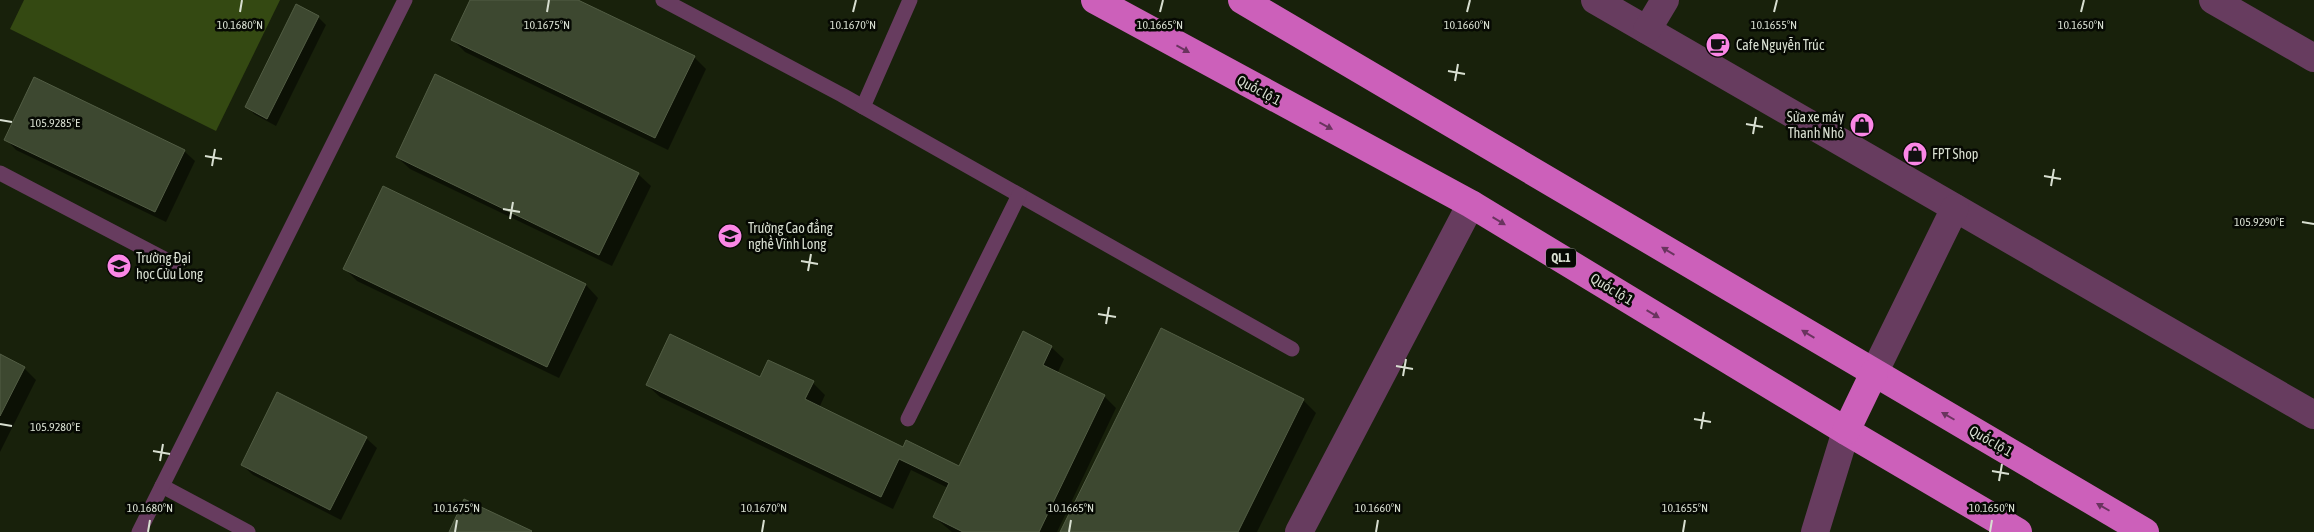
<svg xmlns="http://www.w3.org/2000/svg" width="2314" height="532" font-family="'Asap Condensed',sans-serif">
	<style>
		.green { fill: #344912 }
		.shadow { fill: #0007 }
		.building { fill: #3d4830; stroke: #525d44 }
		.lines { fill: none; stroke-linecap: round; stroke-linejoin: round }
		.lane { stroke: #673c5f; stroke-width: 15 }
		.street { stroke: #673c5f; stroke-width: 28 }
		.highway { stroke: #cc60ba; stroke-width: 28 }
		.oneway { fill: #69345e }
		.ticks { fill: none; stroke: #d8dfd1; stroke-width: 2 }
		.labels { text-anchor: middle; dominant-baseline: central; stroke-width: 5; stroke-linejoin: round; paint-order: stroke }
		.shield { fill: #060903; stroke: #999f93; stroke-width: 1 }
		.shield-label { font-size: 12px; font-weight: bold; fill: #d8dfd1 }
		.poi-label { font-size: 14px; fill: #d8dfd1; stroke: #060903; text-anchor: start }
		.street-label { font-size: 14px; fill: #d8dfd1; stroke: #060903 }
		.ticks-label { font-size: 12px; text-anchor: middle; fill: #d8dfd1; stroke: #060903; stroke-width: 5; stroke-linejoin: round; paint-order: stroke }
	</style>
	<rect width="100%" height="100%" fill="#18210b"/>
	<path class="green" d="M 24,0 L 280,0 L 216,131 L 10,29 Z"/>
	<g class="shadow">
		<path d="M 472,0 L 576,0 L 694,57 L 706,69 L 668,150 L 465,52 L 453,40 Z"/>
		<path d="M 318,17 L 326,25 L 276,126 L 254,114 L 247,106 Z"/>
		<path d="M 6,139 L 184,151 L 195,161 L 166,222 L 16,150 Z"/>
		<path d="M 397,157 L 638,174 L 651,186 L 612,266 L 410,169 Z"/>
		<path d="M 383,188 L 586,285 L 598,298 L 559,378 L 357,281 L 344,268 Z"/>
		<path d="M 1051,347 L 1064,359 L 1057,374 L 1104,396 L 1116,408 L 1057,532 L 952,532 L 934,517 L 948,488 L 911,470 L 893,509 L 660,397 L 647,385 L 760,379 L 813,383 L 825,395 L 819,408 L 903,448 L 960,467 Z"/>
		<path d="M 0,356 L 24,368 L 36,380 L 0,452 Z"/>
		<path d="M 1303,400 L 1316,413 L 1257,532 L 1061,532 Z"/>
		<path d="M 366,438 L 377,448 L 341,520 L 253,475 L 242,465 Z"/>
	</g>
	<g class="building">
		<path d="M 470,0 L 578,0 L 695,56 L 655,138 L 451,40 Z"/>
		<path d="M 296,4 L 319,16 L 267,119 L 245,107 Z"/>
		<path d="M 435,74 L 639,173 L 599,255 L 396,157 Z"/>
		<path d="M 34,77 L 185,150 L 155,212 L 4,140 Z"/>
		<path d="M 383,186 L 586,284 L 547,367 L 343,269 Z"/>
		<path d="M 1161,328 L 1304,399 L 1238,532 L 1060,532 Z"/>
		<path d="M 1023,331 L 1052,346 L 1043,365 L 1105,395 L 1039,532 L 963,532 L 933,517 L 949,483 L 899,459 L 881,497 L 646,385 L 670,334 L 760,377 L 768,360 L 814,381 L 805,399 L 903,447 L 906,440 L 959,466 Z"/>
		<path d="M 0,354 L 25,367 L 0,416 Z"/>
		<path d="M 277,392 L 367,437 L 330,510 L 241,465 Z"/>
		<path d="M 464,499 L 532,531 L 531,532 L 449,532 Z"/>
	</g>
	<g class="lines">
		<g class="lane">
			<path d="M 663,0 L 842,95 L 1292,349"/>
			<path d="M 863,107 L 910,0"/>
			<path d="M 0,173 L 174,264"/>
			<path d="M 908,419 L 1019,195"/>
			<path d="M 162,486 L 248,532"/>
			<path d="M 139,532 L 405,0"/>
		</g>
		<g class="street">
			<path d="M 1595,0 L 2314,415"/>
			<path d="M 2213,0 L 2314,58"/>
			<path d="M 1647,30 L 1665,0"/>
			<path d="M 1874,373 L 1955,208"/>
			<path d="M 1299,532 L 1471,204"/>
			<path d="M 1815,532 L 1846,431"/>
		</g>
		<g class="highway">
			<path d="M 1095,0 L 1471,204 L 1846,431 L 2018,532"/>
			<path d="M 1242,0 L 2145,532"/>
			<path d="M 1846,431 L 1874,373"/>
		</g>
	</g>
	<defs><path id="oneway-solid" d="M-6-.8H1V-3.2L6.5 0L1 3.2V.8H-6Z" transform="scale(1.25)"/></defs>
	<g class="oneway">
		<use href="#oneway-solid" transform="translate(1183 49) rotate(29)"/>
		<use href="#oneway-solid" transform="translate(1326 126) rotate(28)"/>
		<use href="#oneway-solid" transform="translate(1499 221) rotate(31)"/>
		<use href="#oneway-solid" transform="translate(1668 251) rotate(-149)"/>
		<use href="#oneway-solid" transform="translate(1653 314) rotate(31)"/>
		<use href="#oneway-solid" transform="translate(1808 334) rotate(-149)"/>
		<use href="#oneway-solid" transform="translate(1948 416) rotate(-150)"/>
		<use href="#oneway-solid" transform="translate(2103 507) rotate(-150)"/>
	</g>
	<path class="ticks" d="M 240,12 L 242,0M 547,12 L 549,0M 853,12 L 856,0M 1160,12 L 1163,0M 1467,12 L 1470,0M 1774,12 L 1777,0M 2081,12 L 2084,0M 1448,71 L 1465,74M 1455,81 L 1458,64M 0,120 L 12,122M 1746,124 L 1763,127M 1753,134 L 1756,117M 205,156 L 222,159M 212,166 L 215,149M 2044,176 L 2061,179M 2051,186 L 2054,169M 503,209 L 520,212M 510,219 L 513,202M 2302,222 L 2314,224M 801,261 L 818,264M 808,271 L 811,254M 1098,314 L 1116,317M 1106,324 L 1109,307M 1396,366 L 1413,369M 1403,376 L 1406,359M 1694,419 L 1711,422M 0,424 L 12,426M 1701,429 L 1704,412M 153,451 L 170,454M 160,461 L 163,444M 1992,471 L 2009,474M 1999,481 L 2002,464M 148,532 L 150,520M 455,532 L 457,520M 762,532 L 764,520M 1069,532 L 1071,520M 1376,532 L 1378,520M 1683,532 L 1685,520M 1990,532 L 1992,520"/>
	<defs>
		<symbol id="cafe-disc" viewBox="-11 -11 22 22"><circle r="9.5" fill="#fb87e6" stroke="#060903"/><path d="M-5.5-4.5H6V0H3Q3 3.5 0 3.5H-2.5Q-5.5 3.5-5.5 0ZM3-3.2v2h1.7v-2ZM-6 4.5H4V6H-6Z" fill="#111"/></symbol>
		<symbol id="shop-disc" viewBox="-11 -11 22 22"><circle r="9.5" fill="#fb87e6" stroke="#060903"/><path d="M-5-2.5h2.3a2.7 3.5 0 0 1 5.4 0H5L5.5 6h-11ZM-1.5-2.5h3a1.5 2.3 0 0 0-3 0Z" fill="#111"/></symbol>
		<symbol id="university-disc" viewBox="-11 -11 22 22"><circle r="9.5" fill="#fb87e6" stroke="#060903"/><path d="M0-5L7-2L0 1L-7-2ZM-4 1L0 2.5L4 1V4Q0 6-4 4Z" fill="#111"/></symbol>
	</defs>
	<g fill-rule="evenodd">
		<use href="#cafe-disc" x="1704" y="31" width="28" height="28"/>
		<use href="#shop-disc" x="1848" y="111" width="28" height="28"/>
		<use href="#shop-disc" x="1901" y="140" width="28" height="28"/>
		<use href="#university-disc" x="716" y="222" width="28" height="28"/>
		<use href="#university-disc" x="105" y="252" width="28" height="28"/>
	</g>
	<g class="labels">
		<rect class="shield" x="1546" y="248.5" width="30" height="19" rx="4"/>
		<g class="shield-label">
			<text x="1561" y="258">QL.1</text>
		</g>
		<g class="poi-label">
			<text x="1736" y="45">Cafe Nguyễn Trúc</text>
			<text x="1844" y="117" text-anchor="end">Sửa xe máy<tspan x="1844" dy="16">Thanh Nhỏ</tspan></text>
			<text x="1932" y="154">FPT Shop</text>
			<text x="748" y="228">Trường Cao đẳng<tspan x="748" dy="16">nghề Vĩnh Long</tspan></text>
			<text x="136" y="258">Trường Đại<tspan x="136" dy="16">học Cửu Long</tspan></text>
		</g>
		<g class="street-label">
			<text transform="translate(1259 90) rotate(28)">Quốc lộ 1</text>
			<text transform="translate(1612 289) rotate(31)">Quốc lộ 1</text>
			<text transform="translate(1991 441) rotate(30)">Quốc lộ 1</text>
		</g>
	</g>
	<g class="ticks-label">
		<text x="240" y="29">10.1680°N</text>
		<text x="547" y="29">10.1675°N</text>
		<text x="853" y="29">10.1670°N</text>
		<text x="1160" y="29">10.1665°N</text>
		<text x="1467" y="29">10.1660°N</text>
		<text x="1774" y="29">10.1655°N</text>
		<text x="2081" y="29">10.1650°N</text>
		<text x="55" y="127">105.9285°E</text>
		<text x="2259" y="226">105.9290°E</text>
		<text x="55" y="431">105.9280°E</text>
		<text x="150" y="512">10.1680°N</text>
		<text x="457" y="512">10.1675°N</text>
		<text x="764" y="512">10.1670°N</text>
		<text x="1071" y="512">10.1665°N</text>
		<text x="1378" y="512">10.1660°N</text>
		<text x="1685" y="512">10.1655°N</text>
		<text x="1992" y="512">10.1650°N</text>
	</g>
</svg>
